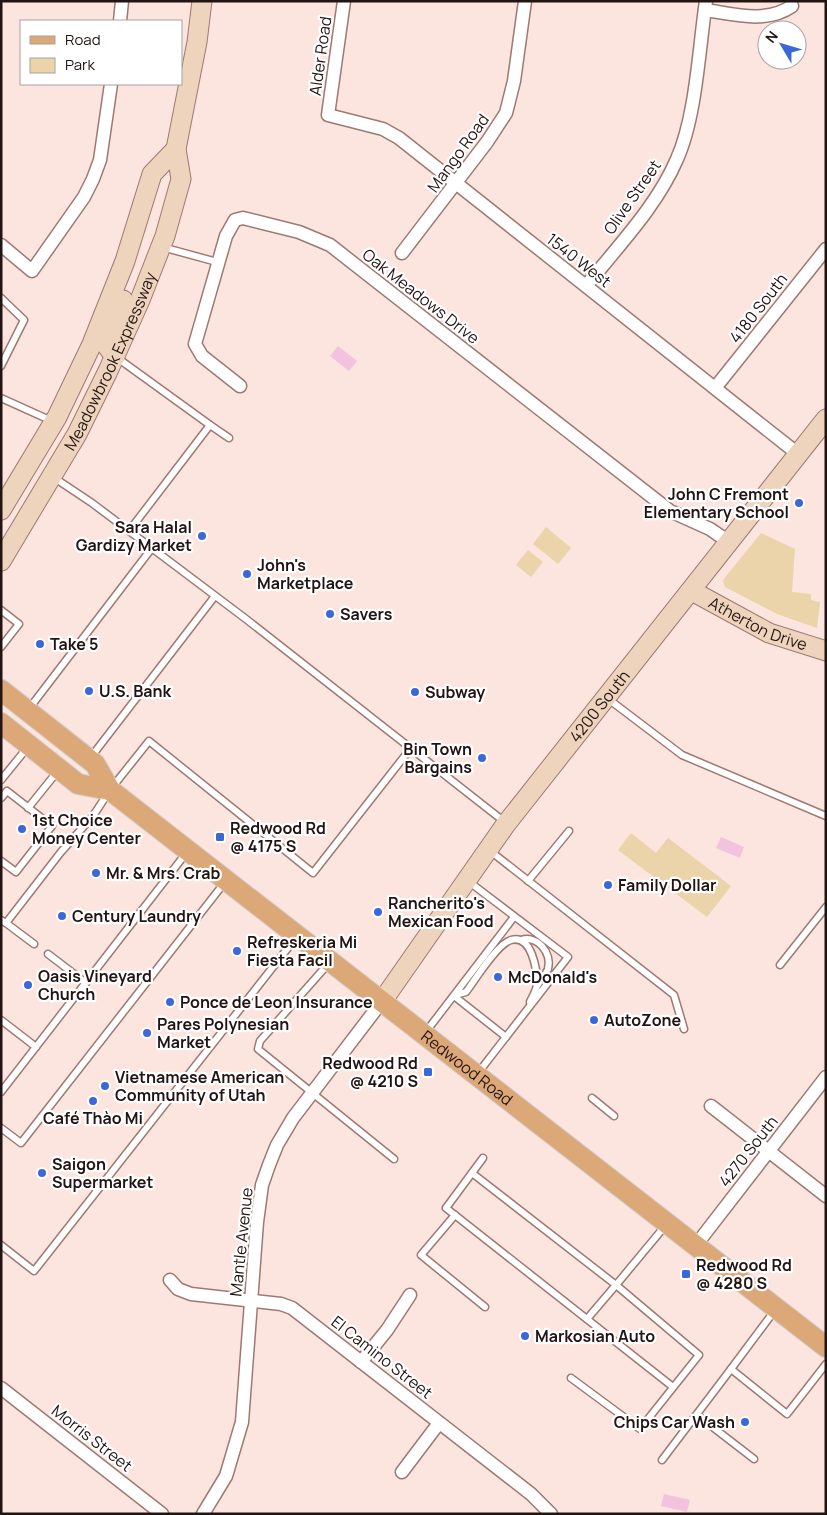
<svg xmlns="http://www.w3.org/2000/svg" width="827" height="1515" font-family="Manrope,sans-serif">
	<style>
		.green { fill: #ebd4aa }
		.water { fill: #f1c3df }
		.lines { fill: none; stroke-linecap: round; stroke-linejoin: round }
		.lane-casing { stroke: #9d7972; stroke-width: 9 }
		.street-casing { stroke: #9d7972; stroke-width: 15 }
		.secondary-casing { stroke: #9d7972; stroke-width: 21 }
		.primary-casing { stroke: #cecbcb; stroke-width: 22 }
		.lane { stroke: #fff; stroke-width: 6 }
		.street { stroke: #fff; stroke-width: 12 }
		.secondary { stroke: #eed4bc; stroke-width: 19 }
		.primary { stroke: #dda878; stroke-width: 20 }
		.poi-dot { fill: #3c67d8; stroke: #fff; stroke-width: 2 }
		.labels { text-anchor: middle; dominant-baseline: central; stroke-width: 4.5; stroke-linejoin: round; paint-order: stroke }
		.street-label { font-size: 16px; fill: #221412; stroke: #fff }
		.poi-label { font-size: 16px; font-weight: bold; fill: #221412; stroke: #fff; text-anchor: start }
	</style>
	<rect width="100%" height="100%" fill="#fce4df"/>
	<g class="green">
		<path d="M 546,527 L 571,548 L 558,564 L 533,544 Z"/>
		<path d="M 761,533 L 795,549 L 792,592 L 811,594 L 811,600 L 820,602 L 817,628 L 777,614 L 725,587 L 723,580 Z"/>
		<path d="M 528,550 L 543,562 L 531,577 L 516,565 Z"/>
		<path d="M 631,833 L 656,853 L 668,838 L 731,886 L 707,917 L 618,850 Z"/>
	</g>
	<g class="water">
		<path d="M 338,346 L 357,361 L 349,371 L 330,356 Z"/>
		<path d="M 721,837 L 744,847 L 740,858 L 716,848 Z"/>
		<path d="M 664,1494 L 690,1500 L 687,1512 L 661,1506 Z"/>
	</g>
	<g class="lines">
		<defs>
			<g id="lane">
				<path d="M 162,247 L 217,262"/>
				<path d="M 1,298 L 24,320 L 1,366"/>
				<path d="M 116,357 L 210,425 L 129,531"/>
				<path d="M 1,398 L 52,421"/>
				<path d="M 210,425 L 229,438"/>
				<path d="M 53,477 L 92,503 L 246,619 L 506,823"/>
				<path d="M 1,610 L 19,624 L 1,647"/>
				<path d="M 607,698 L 682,755 L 826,816"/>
				<path d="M 28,710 L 152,548"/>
				<path d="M 91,757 L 215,596"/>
				<path d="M 1,780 L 27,748"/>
				<path d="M 1,798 L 7,791 L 52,826 L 16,872 L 1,861"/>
				<path d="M 28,808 L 57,772"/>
				<path d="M 489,850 L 674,995 L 684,1029"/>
				<path d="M 468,881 L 568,957 L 478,1073"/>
				<path d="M 528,881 L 569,831"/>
				<path d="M 1,920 L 6,923 L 61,852 L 93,816 L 110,790 L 149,741 L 313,873 L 411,748"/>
				<path d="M 6,923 L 34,944"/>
				<path d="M 521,940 C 537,935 552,952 548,969 C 546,974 540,981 537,986"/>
				<path d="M 48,954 L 86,983"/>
				<path d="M 329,963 L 260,1041 L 258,1049 L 394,1159"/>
				<path d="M 780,965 L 826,907"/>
				<path d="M 455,995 L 466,992 C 475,980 497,944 511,940 C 532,934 537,970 537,984 C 537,990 532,997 530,1002"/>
				<path d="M 454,996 L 506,1037"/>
				<path d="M 1,1020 L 36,1047"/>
				<path d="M 425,1033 L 514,917"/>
				<path d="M 1,1092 L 187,852"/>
				<path d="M 592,1098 L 614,1116"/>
				<path d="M 1,1128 L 21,1143 L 225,882"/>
				<path d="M 483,1158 L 446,1208 L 673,1387"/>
				<path d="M 472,1173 L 616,1285 L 587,1319"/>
				<path d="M 455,1215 L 421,1255 L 485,1307"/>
				<path d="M 1,1245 L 34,1271 L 295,939"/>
				<path d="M 775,1310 L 731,1369 L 787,1414 L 826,1364"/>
				<path d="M 571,1378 L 640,1429 L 699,1355 L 616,1285 L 665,1226"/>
				<path d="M 697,1415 L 754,1459"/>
				<path d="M 662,1460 L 731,1369"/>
			</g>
			<g id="street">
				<path d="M 344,1 L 328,115 L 383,129 L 399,138 L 798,454"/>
				<path d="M 705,10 C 734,14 766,24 792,6"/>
				<path d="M 120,21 L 122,1"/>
				<path d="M 1,245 L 32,271 L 84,197 L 93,179 L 100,160 L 111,84"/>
				<path d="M 402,253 L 487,142 L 506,113 L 514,81 L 525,1"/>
				<path d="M 586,286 C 618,246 657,206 677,159 C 696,117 699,48 706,1"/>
				<path d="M 240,386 L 202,356 L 195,344 L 226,236 L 235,220 L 243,218 L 299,232 L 330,245 L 670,511 L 710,529 L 729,542"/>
				<path d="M 715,388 L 826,249"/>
				<path d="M 711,1106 L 826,1196"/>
				<path d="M 696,1245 L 826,1077"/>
				<path d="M 170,1280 L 178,1289 L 191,1294 L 281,1304 L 292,1308 L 531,1494 L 551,1514"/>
				<path d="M 361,1362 L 387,1330 L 410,1295"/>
				<path d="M 1,1388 L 162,1514"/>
				<path d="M 402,1472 L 439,1423"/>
				<path d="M 203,1514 L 226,1476 L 242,1422 L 257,1222 L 262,1185 L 269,1165 L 277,1145 L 293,1118 L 383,1000"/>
			</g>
			<g id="secondary">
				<path d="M 115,357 L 107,346 L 123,300"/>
				<path d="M 1,510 L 57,417 L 92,344 L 125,261 L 152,174 L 176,149"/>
				<path id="s1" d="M 1,561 L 77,434 L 108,371 L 140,300 L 165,236 L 181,179 L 176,149 L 197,42 L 202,1"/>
				<path id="s2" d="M 692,591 L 769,633 L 826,651"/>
				<path id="s3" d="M 383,1000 L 506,824 L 826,419"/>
			</g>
			<g id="primary">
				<path id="s4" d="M 1,690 L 95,764 L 110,790 L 826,1347"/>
				<path d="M 1,723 L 78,784 L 110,790"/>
			</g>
		</defs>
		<use href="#lane" class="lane-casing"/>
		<use href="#street" class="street-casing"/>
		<use href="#secondary" class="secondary-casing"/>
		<use href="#primary" class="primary-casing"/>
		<use href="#lane" class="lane"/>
		<use href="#street" class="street"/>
		<use href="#secondary" class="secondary"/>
		<use href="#primary" class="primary"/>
	</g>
	<g class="poi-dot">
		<circle cx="799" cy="503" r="5"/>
		<circle cx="202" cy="536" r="5"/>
		<circle cx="247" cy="574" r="5"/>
		<circle cx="330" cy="614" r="5"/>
		<circle cx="40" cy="644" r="5"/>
		<circle cx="89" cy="691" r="5"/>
		<circle cx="415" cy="692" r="5"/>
		<circle cx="482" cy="758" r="5"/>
		<circle cx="22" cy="829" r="5"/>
		<rect x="215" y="832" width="10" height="10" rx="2.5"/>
		<circle cx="96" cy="873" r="5"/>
		<circle cx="608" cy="885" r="5"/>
		<circle cx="378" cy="912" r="5"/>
		<circle cx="62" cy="916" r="5"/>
		<circle cx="237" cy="951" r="5"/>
		<circle cx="498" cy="977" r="5"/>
		<circle cx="28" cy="985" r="5"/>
		<circle cx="170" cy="1002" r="5"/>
		<circle cx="594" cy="1020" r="5"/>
		<circle cx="147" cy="1033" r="5"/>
		<rect x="423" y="1067" width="10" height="10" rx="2.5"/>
		<circle cx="105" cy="1086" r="5"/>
		<circle cx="93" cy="1101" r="5"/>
		<circle cx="42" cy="1173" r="5"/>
		<rect x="681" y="1269" width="10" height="10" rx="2.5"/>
		<circle cx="525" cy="1336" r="5"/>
		<circle cx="745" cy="1422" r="5"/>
	</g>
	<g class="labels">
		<g class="street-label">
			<text transform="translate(320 56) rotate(-82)">Alder Road</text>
			<text transform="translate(458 153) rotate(-54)">Mango Road</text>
			<text transform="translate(632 197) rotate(-55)">Olive Street</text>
			<text transform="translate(579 260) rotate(38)">1540 West</text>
			<text transform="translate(421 296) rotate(38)">Oak Meadows Drive</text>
			<text transform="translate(758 308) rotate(-52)">4180 South</text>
			<text stroke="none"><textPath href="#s1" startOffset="228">Meadowbrook Expressway</textPath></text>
			<text stroke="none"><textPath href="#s2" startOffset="74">Atherton Drive</textPath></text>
			<text stroke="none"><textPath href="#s3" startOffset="365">4200 South</textPath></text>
			<text stroke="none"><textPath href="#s4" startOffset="602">Redwood Road</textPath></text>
			<text transform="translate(748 1151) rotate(-52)">4270 South</text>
			<text transform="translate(241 1242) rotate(-84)">Mantle Avenue</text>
			<text transform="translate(382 1357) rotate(38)">El Camino Street</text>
			<text transform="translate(92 1438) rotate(38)">Morris Street</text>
		</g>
		<g class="poi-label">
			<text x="789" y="494" text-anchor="end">John C Fremont<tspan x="789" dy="18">Elementary School</tspan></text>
			<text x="192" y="527" text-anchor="end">Sara Halal<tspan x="192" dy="18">Gardizy Market</tspan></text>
			<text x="257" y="565">John's<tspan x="257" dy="18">Marketplace</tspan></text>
			<text x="340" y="614">Savers</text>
			<text x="50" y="644">Take 5</text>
			<text x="99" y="691">U.S. Bank</text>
			<text x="425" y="692">Subway</text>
			<text x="472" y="749" text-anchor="end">Bin Town<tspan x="472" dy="18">Bargains</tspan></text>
			<text x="32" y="820">1st Choice<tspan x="32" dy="18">Money Center</tspan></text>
			<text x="230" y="828">Redwood Rd<tspan x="230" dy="18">@ 4175 S</tspan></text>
			<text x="106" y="873">Mr. &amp; Mrs. Crab</text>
			<text x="618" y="885">Family Dollar</text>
			<text x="388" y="903">Rancherito's<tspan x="388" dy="18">Mexican Food</tspan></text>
			<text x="72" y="916">Century Laundry</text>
			<text x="247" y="942">Refreskeria Mi<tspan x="247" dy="18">Fiesta Facil</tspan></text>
			<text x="38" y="976">Oasis Vineyard<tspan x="38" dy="18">Church</tspan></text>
			<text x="508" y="977">McDonald's</text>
			<text x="180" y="1002">Ponce de Leon Insurance</text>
			<text x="604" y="1020">AutoZone</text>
			<text x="157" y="1024">Pares Polynesian<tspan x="157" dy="18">Market</tspan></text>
			<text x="418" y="1063" text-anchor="end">Redwood Rd<tspan x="418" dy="18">@ 4210 S</tspan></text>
			<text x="115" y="1077">Vietnamese American<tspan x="115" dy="18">Community of Utah</tspan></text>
			<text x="93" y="1118" text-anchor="middle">Café Thào Mi</text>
			<text x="52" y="1164">Saigon<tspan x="52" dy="18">Supermarket</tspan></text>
			<text x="696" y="1265">Redwood Rd<tspan x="696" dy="18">@ 4280 S</tspan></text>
			<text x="535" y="1336">Markosian Auto</text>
			<text x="735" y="1422" text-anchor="end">Chips Car Wash</text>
		</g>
	</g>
	<rect width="827" height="1515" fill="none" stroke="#221412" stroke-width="5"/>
	<rect x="20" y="20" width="162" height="65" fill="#ffffff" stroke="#a7a1a0"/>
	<rect x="30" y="36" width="25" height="8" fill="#dda878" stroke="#a7a1a0"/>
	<text x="65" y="45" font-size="15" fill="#221412">Road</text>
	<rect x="30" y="58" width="25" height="15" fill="#ebd4aa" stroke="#a7a1a0"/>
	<text x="65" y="70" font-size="15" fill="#221412">Park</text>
	<g transform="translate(782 45) rotate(308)"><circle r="24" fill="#ffffff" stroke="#a7a1a0"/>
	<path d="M0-4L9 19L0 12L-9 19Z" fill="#3c67d8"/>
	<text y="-8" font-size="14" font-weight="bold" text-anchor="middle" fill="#221412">N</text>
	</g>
</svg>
